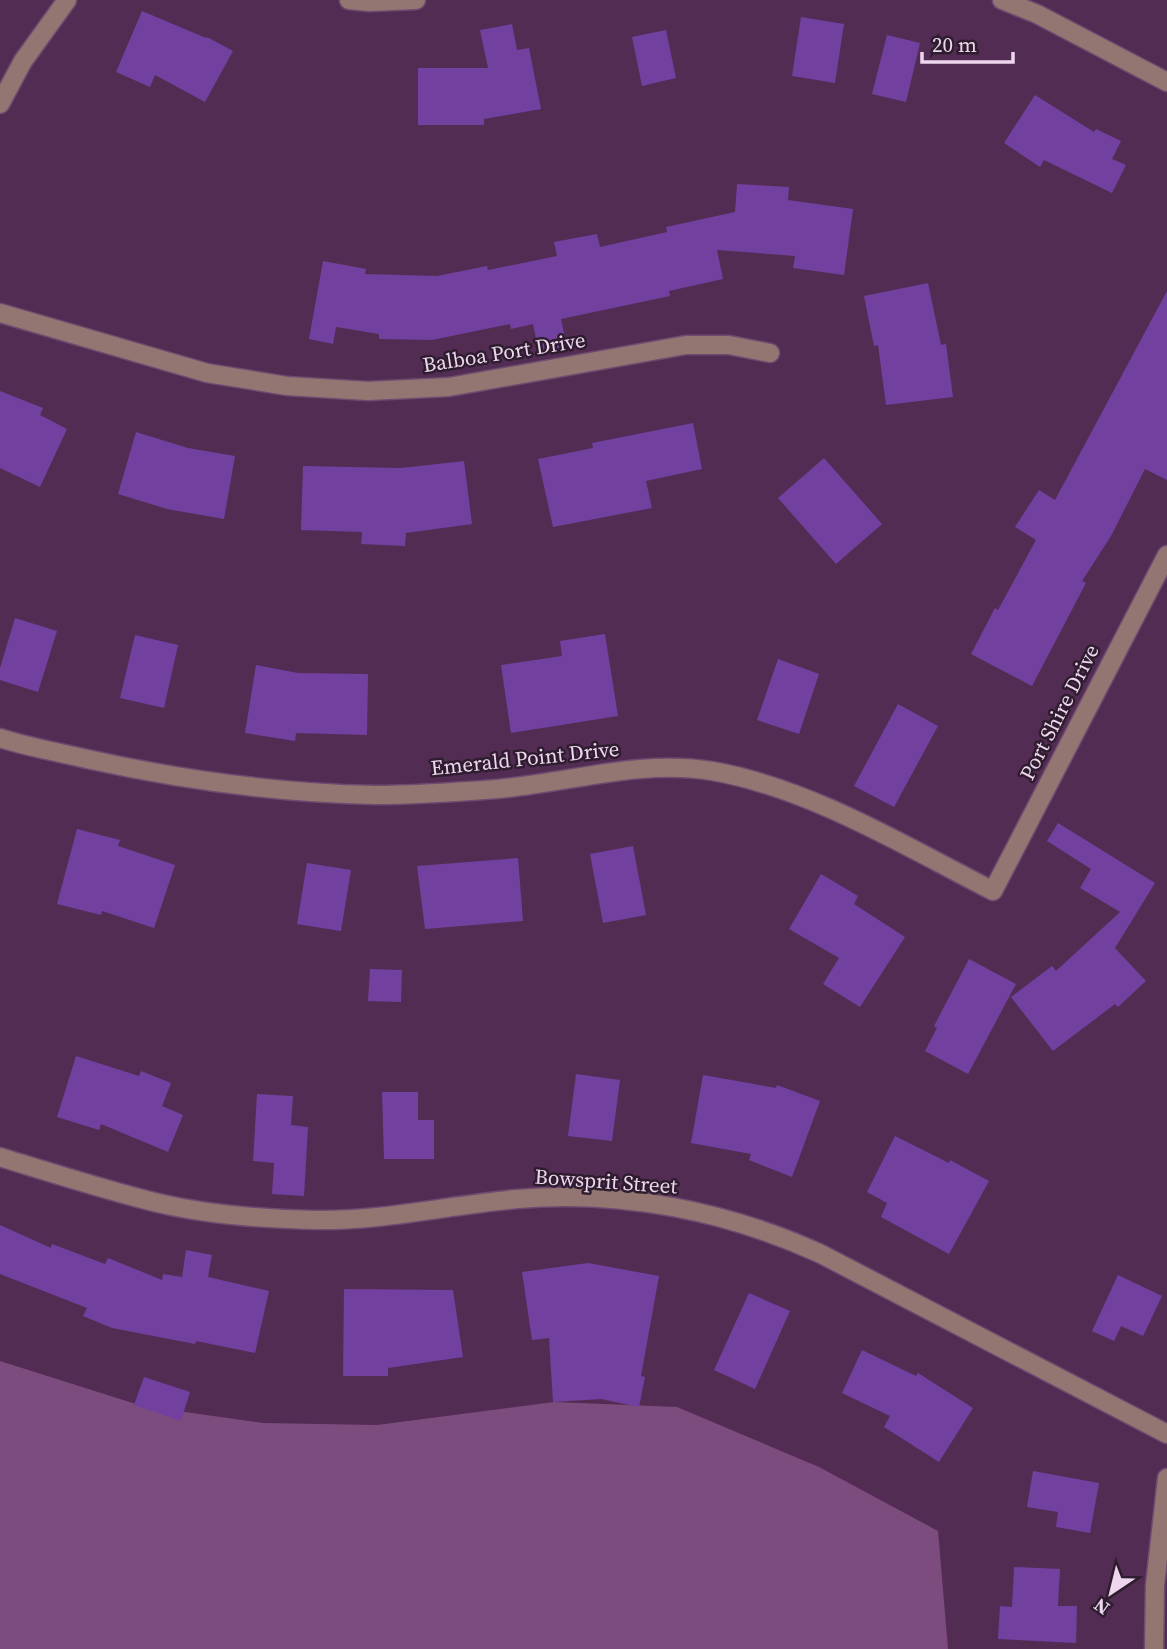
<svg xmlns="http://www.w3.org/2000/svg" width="1167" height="1649" font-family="'Source Serif 4',serif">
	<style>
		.green { fill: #7d4c7f }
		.building { fill: #72409f }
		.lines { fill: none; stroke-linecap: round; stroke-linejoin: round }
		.minor-casing { stroke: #6f4b70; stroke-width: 21 }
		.minor { stroke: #937672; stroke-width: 18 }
		.labels { text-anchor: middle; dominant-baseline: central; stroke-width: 5; stroke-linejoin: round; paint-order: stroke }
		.street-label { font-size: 21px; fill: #eed6ee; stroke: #2e1d2f }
	</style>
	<rect width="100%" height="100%" fill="#532c54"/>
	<path class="green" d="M 0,1361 L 142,1406 L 263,1423 L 377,1425 L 554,1402 L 677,1407 L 819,1467 L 938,1531 L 948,1649 L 0,1649 Z"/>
	<g class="building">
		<path d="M 142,11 L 206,38 L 207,37 L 233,51 L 205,102 L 155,75 L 150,87 L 116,72 Z"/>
		<path d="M 801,17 L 844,24 L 835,83 L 792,76 Z"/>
		<path d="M 512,24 L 517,50 L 529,48 L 541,109 L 484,119 L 484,125 L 418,125 L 418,68 L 488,68 L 480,30 Z"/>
		<path d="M 666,30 L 676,78 L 642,86 L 632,37 Z"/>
		<path d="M 887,35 L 920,43 L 906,102 L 872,94 Z"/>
		<path d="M 1035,95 L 1094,132 L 1096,129 L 1121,141 L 1112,159 L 1126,165 L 1112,193 L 1044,160 L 1040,167 L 1004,143 Z"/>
		<path d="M 737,184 L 789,187 L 788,200 L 853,209 L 844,275 L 793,268 L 795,256 L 717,250 L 723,279 L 669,291 L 670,296 L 561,319 L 567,347 L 539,353 L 533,324 L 511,329 L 510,324 L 432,340 L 379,339 L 379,334 L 336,327 L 333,344 L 309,339 L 323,261 L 366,269 L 365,274 L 437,276 L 487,266 L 488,270 L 557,256 L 554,242 L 597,234 L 600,247 L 667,232 L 666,227 L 735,212 Z"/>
		<path d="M 928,283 L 941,345 L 946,344 L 953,397 L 886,405 L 878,345 L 874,346 L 864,296 Z"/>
		<path d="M 1167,291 L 1167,480 L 1145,469 L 1111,536 L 1082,581 L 1086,583 L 1032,686 L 971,654 L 995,608 L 998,610 L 1036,540 L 1015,527 L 1039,490 L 1055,500 Z"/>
		<path d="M 0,391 L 43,408 L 40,415 L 67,429 L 40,487 L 0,468 Z"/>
		<path d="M 693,423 L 702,469 L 646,481 L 652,508 L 553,527 L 538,459 L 593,448 L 592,443 Z"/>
		<path d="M 136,432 L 188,448 L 235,456 L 224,519 L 167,509 L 118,494 Z"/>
		<path d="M 824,458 L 882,524 L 836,564 L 778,498 Z"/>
		<path d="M 464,461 L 472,524 L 406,533 L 405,546 L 361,544 L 362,532 L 301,530 L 303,466 L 401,468 Z"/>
		<path d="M 15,618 L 57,631 L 38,692 L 0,680 L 0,668 Z"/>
		<path d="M 605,634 L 618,716 L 511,733 L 501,665 L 562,656 L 560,641 Z"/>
		<path d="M 135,635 L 178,645 L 164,708 L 120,698 Z"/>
		<path d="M 778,659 L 819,674 L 799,734 L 757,720 Z"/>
		<path d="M 256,665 L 298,673 L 368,674 L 367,735 L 296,733 L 295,741 L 245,733 Z"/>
		<path d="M 898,704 L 938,726 L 894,807 L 854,786 Z"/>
		<path d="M 1058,823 L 1155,883 L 1115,948 L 1146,981 L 1118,1007 L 1115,1004 L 1053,1051 L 1011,997 L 1052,966 L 1056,971 L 1120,912 L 1080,888 L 1091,869 L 1047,841 Z"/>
		<path d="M 77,829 L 120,840 L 118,846 L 175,865 L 154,928 L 102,911 L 101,915 L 57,904 Z"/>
		<path d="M 633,846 L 646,915 L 603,923 L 590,854 Z"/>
		<path d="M 518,858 L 523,921 L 425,929 L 417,866 Z"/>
		<path d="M 307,863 L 351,870 L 341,931 L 297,924 Z"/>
		<path d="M 821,874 L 858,896 L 854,904 L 905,937 L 860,1007 L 823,984 L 839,958 L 789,929 Z"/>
		<path d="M 969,959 L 1016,984 L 968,1074 L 925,1051 L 937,1028 L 934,1026 Z"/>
		<path d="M 370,969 L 402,970 L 401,1002 L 368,1001 Z"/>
		<path d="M 76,1056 L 139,1076 L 141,1071 L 171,1083 L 162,1106 L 183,1115 L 168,1152 L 101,1124 L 99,1130 L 57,1117 Z"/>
		<path d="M 576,1074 L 620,1080 L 612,1141 L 568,1136 Z"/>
		<path d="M 703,1075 L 776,1088 L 777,1085 L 820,1101 L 792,1177 L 749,1160 L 751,1154 L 691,1143 Z"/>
		<path d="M 382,1092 L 418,1092 L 418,1120 L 434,1120 L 434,1159 L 384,1159 Z"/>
		<path d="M 257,1094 L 293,1096 L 291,1125 L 308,1127 L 304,1196 L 272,1194 L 274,1163 L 253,1161 Z"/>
		<path d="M 895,1136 L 949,1163 L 950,1160 L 989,1181 L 949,1254 L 881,1217 L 887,1203 L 867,1192 Z"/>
		<path d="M 0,1225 L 51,1248 L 52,1244 L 105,1264 L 108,1258 L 162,1280 L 163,1274 L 182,1277 L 186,1250 L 212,1255 L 208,1277 L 269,1291 L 255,1353 L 196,1341 L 195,1344 L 112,1328 L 83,1316 L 87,1308 L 0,1274 Z"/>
		<path d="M 588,1263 L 659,1276 L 641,1376 L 645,1377 L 639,1407 L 601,1399 L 553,1402 L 549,1338 L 532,1340 L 522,1272 Z"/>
		<path d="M 1118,1275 L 1162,1296 L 1143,1336 L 1121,1326 L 1114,1341 L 1092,1331 Z"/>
		<path d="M 344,1289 L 453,1290 L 463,1357 L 388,1368 L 388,1376 L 343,1376 Z"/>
		<path d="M 749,1293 L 790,1311 L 755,1389 L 714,1370 Z"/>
		<path d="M 862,1350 L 916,1376 L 918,1373 L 973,1408 L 939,1462 L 884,1427 L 890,1416 L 842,1393 Z"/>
		<path d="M 144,1377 L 190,1392 L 181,1421 L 134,1405 Z"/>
		<path d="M 1033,1471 L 1099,1483 L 1090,1533 L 1056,1527 L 1058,1512 L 1027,1507 Z"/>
		<path d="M 1014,1567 L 1060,1569 L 1058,1606 L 1077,1606 L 1076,1643 L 998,1639 L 1000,1606 L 1012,1607 Z"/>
	</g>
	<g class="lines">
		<defs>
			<g id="minor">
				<path d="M 349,0 L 370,2 L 416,0"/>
				<path d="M 1002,0 L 1037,14 L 1167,82"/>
				<path d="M 0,104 L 23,61 L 67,0"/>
				<path d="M 0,313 L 207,373 L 287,386 L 368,391 L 449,387 L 686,345 L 729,345 L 770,353"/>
				<path d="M 0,738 C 28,747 58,752 87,759 C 182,780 278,793 375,795 C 415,795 457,792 497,789 C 569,783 640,759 712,771 C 810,788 905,846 993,891 L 1167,555"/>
				<path d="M 0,1157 C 52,1173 105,1190 158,1203 C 209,1215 264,1219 316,1220 C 384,1221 450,1205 517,1199 C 621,1190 727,1211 821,1254 L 1167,1434"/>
				<path d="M 1154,1649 L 1155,1585 L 1167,1478"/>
			</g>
		</defs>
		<use href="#minor" class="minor-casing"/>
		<use href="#minor" class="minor"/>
	</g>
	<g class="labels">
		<g class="street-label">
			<text transform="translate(504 352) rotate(-9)">Balboa Port Drive</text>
			<text transform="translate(1059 712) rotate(-63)">Port Shire Drive</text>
			<text transform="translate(525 758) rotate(-6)">Emerald Point Drive</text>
			<text transform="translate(606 1181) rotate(4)">Bowsprit Street</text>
		</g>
	</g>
	<g transform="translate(1111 1593) rotate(215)" stroke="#2e1d2f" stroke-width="5" paint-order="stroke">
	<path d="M0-5L12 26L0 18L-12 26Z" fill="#eed6ee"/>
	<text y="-10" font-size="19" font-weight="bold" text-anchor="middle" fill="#eed6ee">N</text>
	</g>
	<path d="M922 52v10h91v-10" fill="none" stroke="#eed6ee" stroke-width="3.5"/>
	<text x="932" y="52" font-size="21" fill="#eed6ee" stroke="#2e1d2f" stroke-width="5" paint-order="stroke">20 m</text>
</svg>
